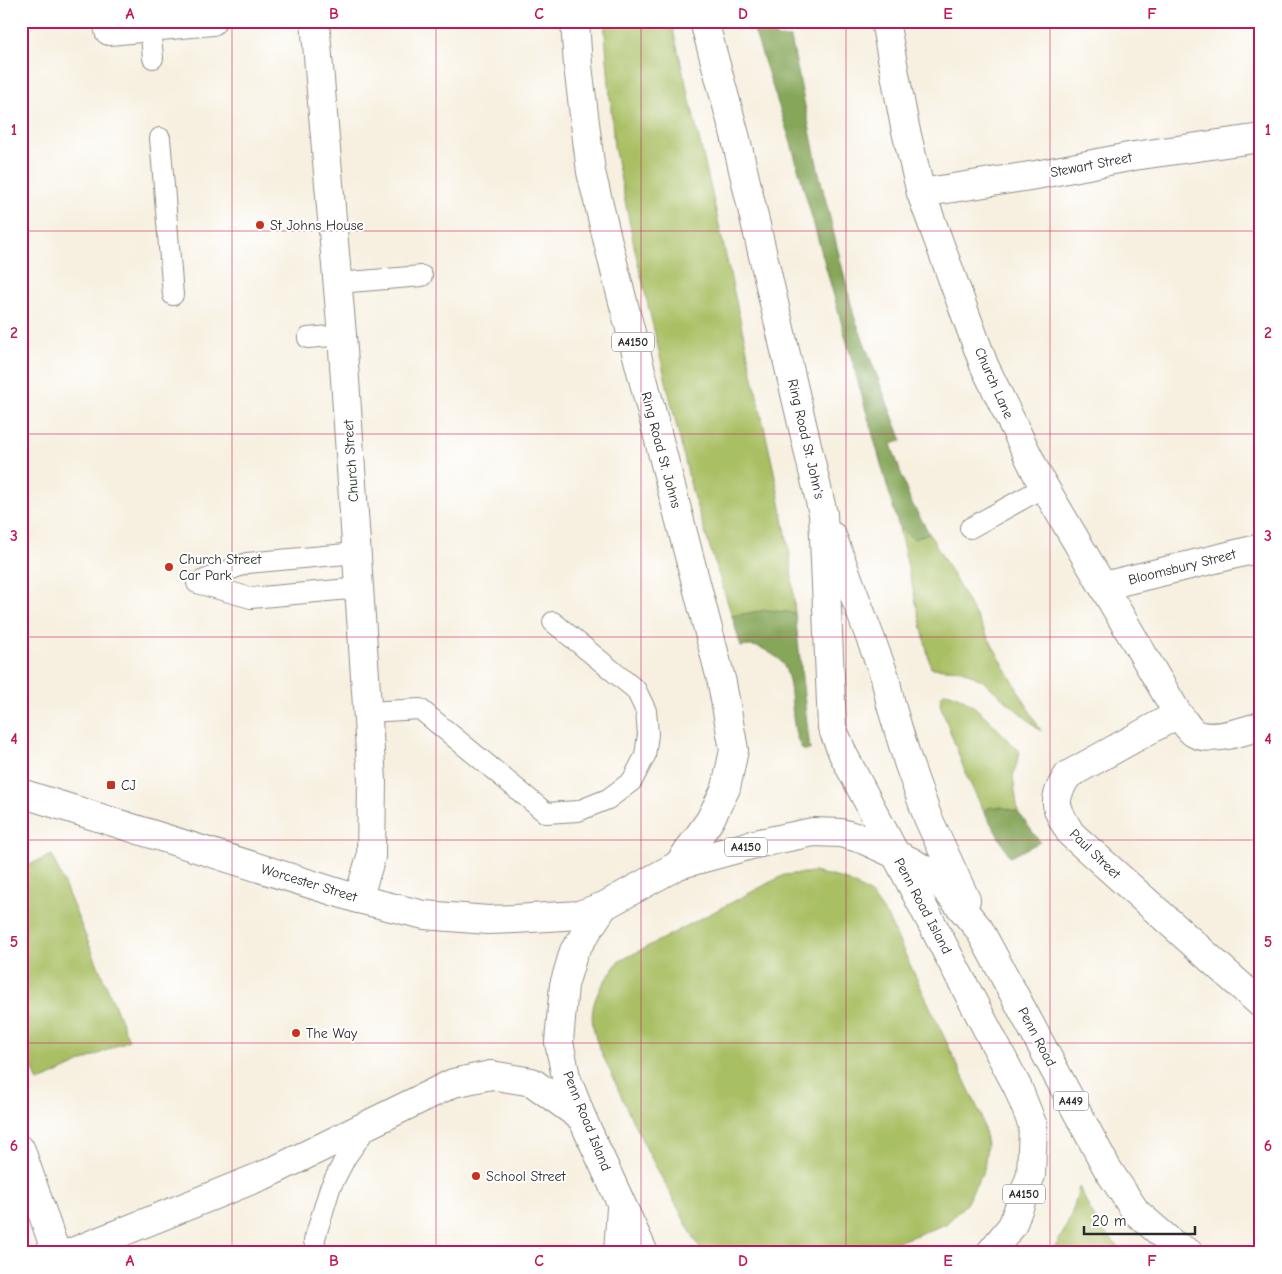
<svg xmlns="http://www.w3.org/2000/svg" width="1282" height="1274" font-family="'Comic Neue',sans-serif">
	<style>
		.green { fill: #a9bf64; stroke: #6a7548 }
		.forest { fill: #86a65a; stroke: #586842 }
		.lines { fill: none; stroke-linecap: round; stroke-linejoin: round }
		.service-casing { stroke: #918e86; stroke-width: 22 }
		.minor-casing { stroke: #918e86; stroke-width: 30 }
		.trunk-casing { stroke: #918e86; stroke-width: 30 }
		.service { stroke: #fff; stroke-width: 20 }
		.minor { stroke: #fff; stroke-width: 28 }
		.trunk { stroke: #fff; stroke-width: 28 }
		.grid { fill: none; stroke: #c2185b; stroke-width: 1; stroke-opacity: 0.55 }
		.poi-dot { fill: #c8321e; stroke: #fff; stroke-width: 2 }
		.labels { text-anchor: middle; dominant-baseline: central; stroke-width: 4; stroke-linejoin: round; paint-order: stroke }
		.shield { fill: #fff; stroke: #6b6b6b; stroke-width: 1 }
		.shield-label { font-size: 12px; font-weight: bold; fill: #2b2b2b }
		.street-label { font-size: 14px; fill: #2b2b2b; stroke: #fff }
		.poi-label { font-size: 14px; fill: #2b2b2b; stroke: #fff; text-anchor: start }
		.neatline { fill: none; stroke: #c2185b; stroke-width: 2 }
		.grid-label { font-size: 16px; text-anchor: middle; font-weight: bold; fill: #c2185b }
	</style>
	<rect width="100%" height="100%" fill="#fff"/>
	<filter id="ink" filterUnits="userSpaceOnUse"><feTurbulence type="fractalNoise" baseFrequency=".02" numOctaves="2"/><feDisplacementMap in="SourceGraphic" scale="10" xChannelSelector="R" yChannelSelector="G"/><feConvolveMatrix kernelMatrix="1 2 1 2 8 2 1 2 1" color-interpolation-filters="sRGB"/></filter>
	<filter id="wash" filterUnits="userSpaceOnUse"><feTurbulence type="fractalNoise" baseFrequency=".0096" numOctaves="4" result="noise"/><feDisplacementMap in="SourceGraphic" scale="20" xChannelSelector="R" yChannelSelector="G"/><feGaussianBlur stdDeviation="1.12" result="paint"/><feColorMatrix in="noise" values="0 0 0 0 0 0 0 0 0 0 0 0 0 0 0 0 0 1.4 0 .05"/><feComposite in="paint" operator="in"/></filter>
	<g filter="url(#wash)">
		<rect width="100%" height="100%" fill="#f7f0e0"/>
		<g class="green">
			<path d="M 604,21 L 671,21 L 711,189 L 775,476 L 790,555 L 795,613 L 766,610 L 732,616 L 693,495 L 635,250 L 614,146 Z"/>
			<path d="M 899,528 L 914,539 L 929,533 L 1041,731 L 983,681 L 962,670 L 931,668 Z"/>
			<path d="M 945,692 C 970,695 1002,734 1020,752 L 1013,777 L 1018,812 L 1001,807 L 987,808 L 985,813 L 967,777 L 940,704 L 941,696 Z"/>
			<path d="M 52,855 L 129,1040 L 38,1082 L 21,1041 L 21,868 Z"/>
			<path d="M 814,872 L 844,879 L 871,894 L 888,918 L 981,1115 L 987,1144 L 984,1170 L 966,1204 L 946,1224 L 868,1253 L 702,1253 C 670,1193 637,1135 611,1073 C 602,1053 589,1032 593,1008 C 596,991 608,976 618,962 L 784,875 Z"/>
			<path d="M 1079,1187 L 1098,1226 L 1125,1253 L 1050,1253 C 1066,1233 1073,1212 1079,1187 Z"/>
		</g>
		<g class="forest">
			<path d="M 751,21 L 772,21 L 776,37 L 791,38 L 818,169 L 854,316 L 902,441 L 891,444 L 910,500 L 929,533 L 914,539 L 899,528 L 791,143 Z"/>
			<path d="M 766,610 L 795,613 L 810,750 L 803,750 C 786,726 798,682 780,660 C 777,657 773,655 770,653 C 760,646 753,645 741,647 L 732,616 Z"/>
			<path d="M 1001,807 L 1018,812 L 1040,842 L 1010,857 L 985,813 L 987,808 Z"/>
		</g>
	</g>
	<g filter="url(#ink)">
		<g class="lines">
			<defs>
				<g id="service">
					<path d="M 150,26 L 153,58"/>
					<path d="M 160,138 L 173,295"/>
					<path d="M 338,283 L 422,276"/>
					<path d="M 308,338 L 342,335"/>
					<path d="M 970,528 L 1044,487"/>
					<path d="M 357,553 L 247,563 L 197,583 L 251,598 L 360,588"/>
					<path d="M 368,712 L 420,709 L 546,813 L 578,811 L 608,799 L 632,781 L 645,756 L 648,734 L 646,711 L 636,690 L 553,622"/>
					<path d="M 318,1253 L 314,1241 L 330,1188 L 346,1157 L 368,1126"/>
				</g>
				<g id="minor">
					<path d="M 108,21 L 109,31 L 212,21"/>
					<path d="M 315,21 L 342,335 L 372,780 L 371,857 L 358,899"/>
					<path d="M 885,21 L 905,127 L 921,193 L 984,365 L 1038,476 L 1178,714 C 1183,719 1188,729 1194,733 C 1211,743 1243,731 1261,726"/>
					<path d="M 921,193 L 1036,175 L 1134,156 L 1261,138"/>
					<path d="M 1103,586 L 1261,548"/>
					<path d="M 1178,714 L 1068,775 C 1050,802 1056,808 1071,834 L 1261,1004"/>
					<path d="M 21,793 L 358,899 L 424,915 L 488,920 L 515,919 L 579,915 L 604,906"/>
					<path d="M 21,1150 L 56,1253"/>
					<path d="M 70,1253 L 269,1173 L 453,1083 L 491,1075 L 532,1082 L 582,1118"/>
				</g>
				<g id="trunk">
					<path d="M 575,21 L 578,66 L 591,172 L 615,271 L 722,683 L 734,750 L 726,788 L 710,820 L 678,865"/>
					<path d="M 704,21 L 735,135 L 823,514 L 832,727 L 843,754 L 1018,1088 L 1033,1126 L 1031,1175 L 1012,1226 L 990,1253"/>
					<path d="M 832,536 L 885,677 L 891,705 L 908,762 L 928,818 L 966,900"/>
					<path d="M 618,1253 L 621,1207"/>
					<path d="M 644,1253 L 582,1118 L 566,1077 L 559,1042 L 564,985 L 574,951 L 604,906 L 678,865 L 755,844 L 813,832 L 841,833 L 862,839 L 912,862 L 928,872 L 943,886 L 979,929 L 1107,1168 L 1136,1212 L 1173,1244 L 1189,1253"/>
				</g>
			</defs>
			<use href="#service" class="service-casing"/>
			<use href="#minor" class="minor-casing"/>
			<use href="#trunk" class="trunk-casing"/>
			<use href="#service" class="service"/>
			<use href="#minor" class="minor"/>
			<use href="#trunk" class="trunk"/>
		</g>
	</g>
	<path class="grid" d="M 232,21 L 232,1253M 436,21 L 436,1253M 641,21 L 641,1253M 846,21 L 846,1253M 1050,21 L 1050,1253M 21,231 L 1261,231M 21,434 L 1261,434M 21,637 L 1261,637M 21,840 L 1261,840M 21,1043 L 1261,1043"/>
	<g class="poi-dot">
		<circle cx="260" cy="225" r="5"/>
		<circle cx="169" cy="567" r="5"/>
		<rect x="106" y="780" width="10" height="10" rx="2.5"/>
		<circle cx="296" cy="1033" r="5"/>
		<circle cx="476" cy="1176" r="5"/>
	</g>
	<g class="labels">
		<g class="shield">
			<rect x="612" y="332.5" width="42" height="19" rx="4"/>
			<rect x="725" y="837.5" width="42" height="19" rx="4"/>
			<rect x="1053.5" y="1091.5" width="35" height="19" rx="4"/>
			<rect x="1003" y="1184.5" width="42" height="19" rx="4"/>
		</g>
		<g class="shield-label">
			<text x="633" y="342">A4150</text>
			<text x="746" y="847">A4150</text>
			<text x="1071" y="1101">A449</text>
			<text x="1024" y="1194">A4150</text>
		</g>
		<g class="street-label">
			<text transform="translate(1091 165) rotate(-11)">Stewart Street</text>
			<text transform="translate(994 383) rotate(66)">Church Lane</text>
			<text transform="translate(806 439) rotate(77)">Ring Road St. John's</text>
			<text transform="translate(661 450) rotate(75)">Ring Road St. Johns</text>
			<text transform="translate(351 461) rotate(-94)">Church Street</text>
			<text transform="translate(1182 567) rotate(-14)">Bloomsbury Street</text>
			<text transform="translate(1095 854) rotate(44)">Paul Street</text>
			<text transform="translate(309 883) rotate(17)">Worcester Street</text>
			<text transform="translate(923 906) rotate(62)">Penn Road Island</text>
			<text transform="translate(1037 1037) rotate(62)">Penn Road</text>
			<text transform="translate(587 1121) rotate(68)">Penn Road Island</text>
		</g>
		<g class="poi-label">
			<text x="270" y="225">St Johns House</text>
			<text x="179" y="559">Church Street<tspan x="179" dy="16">Car Park</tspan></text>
			<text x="121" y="785">CJ</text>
			<text x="306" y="1033">The Way</text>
			<text x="486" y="1176">School Street</text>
		</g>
	</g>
	<rect width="1282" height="1274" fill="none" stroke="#fff" stroke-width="55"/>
	<path d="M1084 1226v8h111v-8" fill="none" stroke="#2b2b2b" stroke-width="2.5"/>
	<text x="1092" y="1226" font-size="15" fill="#2b2b2b" stroke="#ffffff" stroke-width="4" paint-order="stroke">20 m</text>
	<rect x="28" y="28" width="1226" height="1218" class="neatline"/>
	<g class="grid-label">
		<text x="130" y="19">A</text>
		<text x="334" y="19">B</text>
		<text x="539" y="19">C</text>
		<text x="743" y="19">D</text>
		<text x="948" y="19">E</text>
		<text x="1152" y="19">F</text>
		<text x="14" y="135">1</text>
		<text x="1268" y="135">1</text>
		<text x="14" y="338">2</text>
		<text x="1268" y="338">2</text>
		<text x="14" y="541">3</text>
		<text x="1268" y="541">3</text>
		<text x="14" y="744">4</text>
		<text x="1268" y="744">4</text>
		<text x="14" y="947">5</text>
		<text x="1268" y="947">5</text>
		<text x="14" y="1151">6</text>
		<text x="1268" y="1151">6</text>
		<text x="130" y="1266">A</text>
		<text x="334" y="1266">B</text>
		<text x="539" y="1266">C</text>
		<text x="743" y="1266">D</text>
		<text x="948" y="1266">E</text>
		<text x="1152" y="1266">F</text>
	</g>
</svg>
